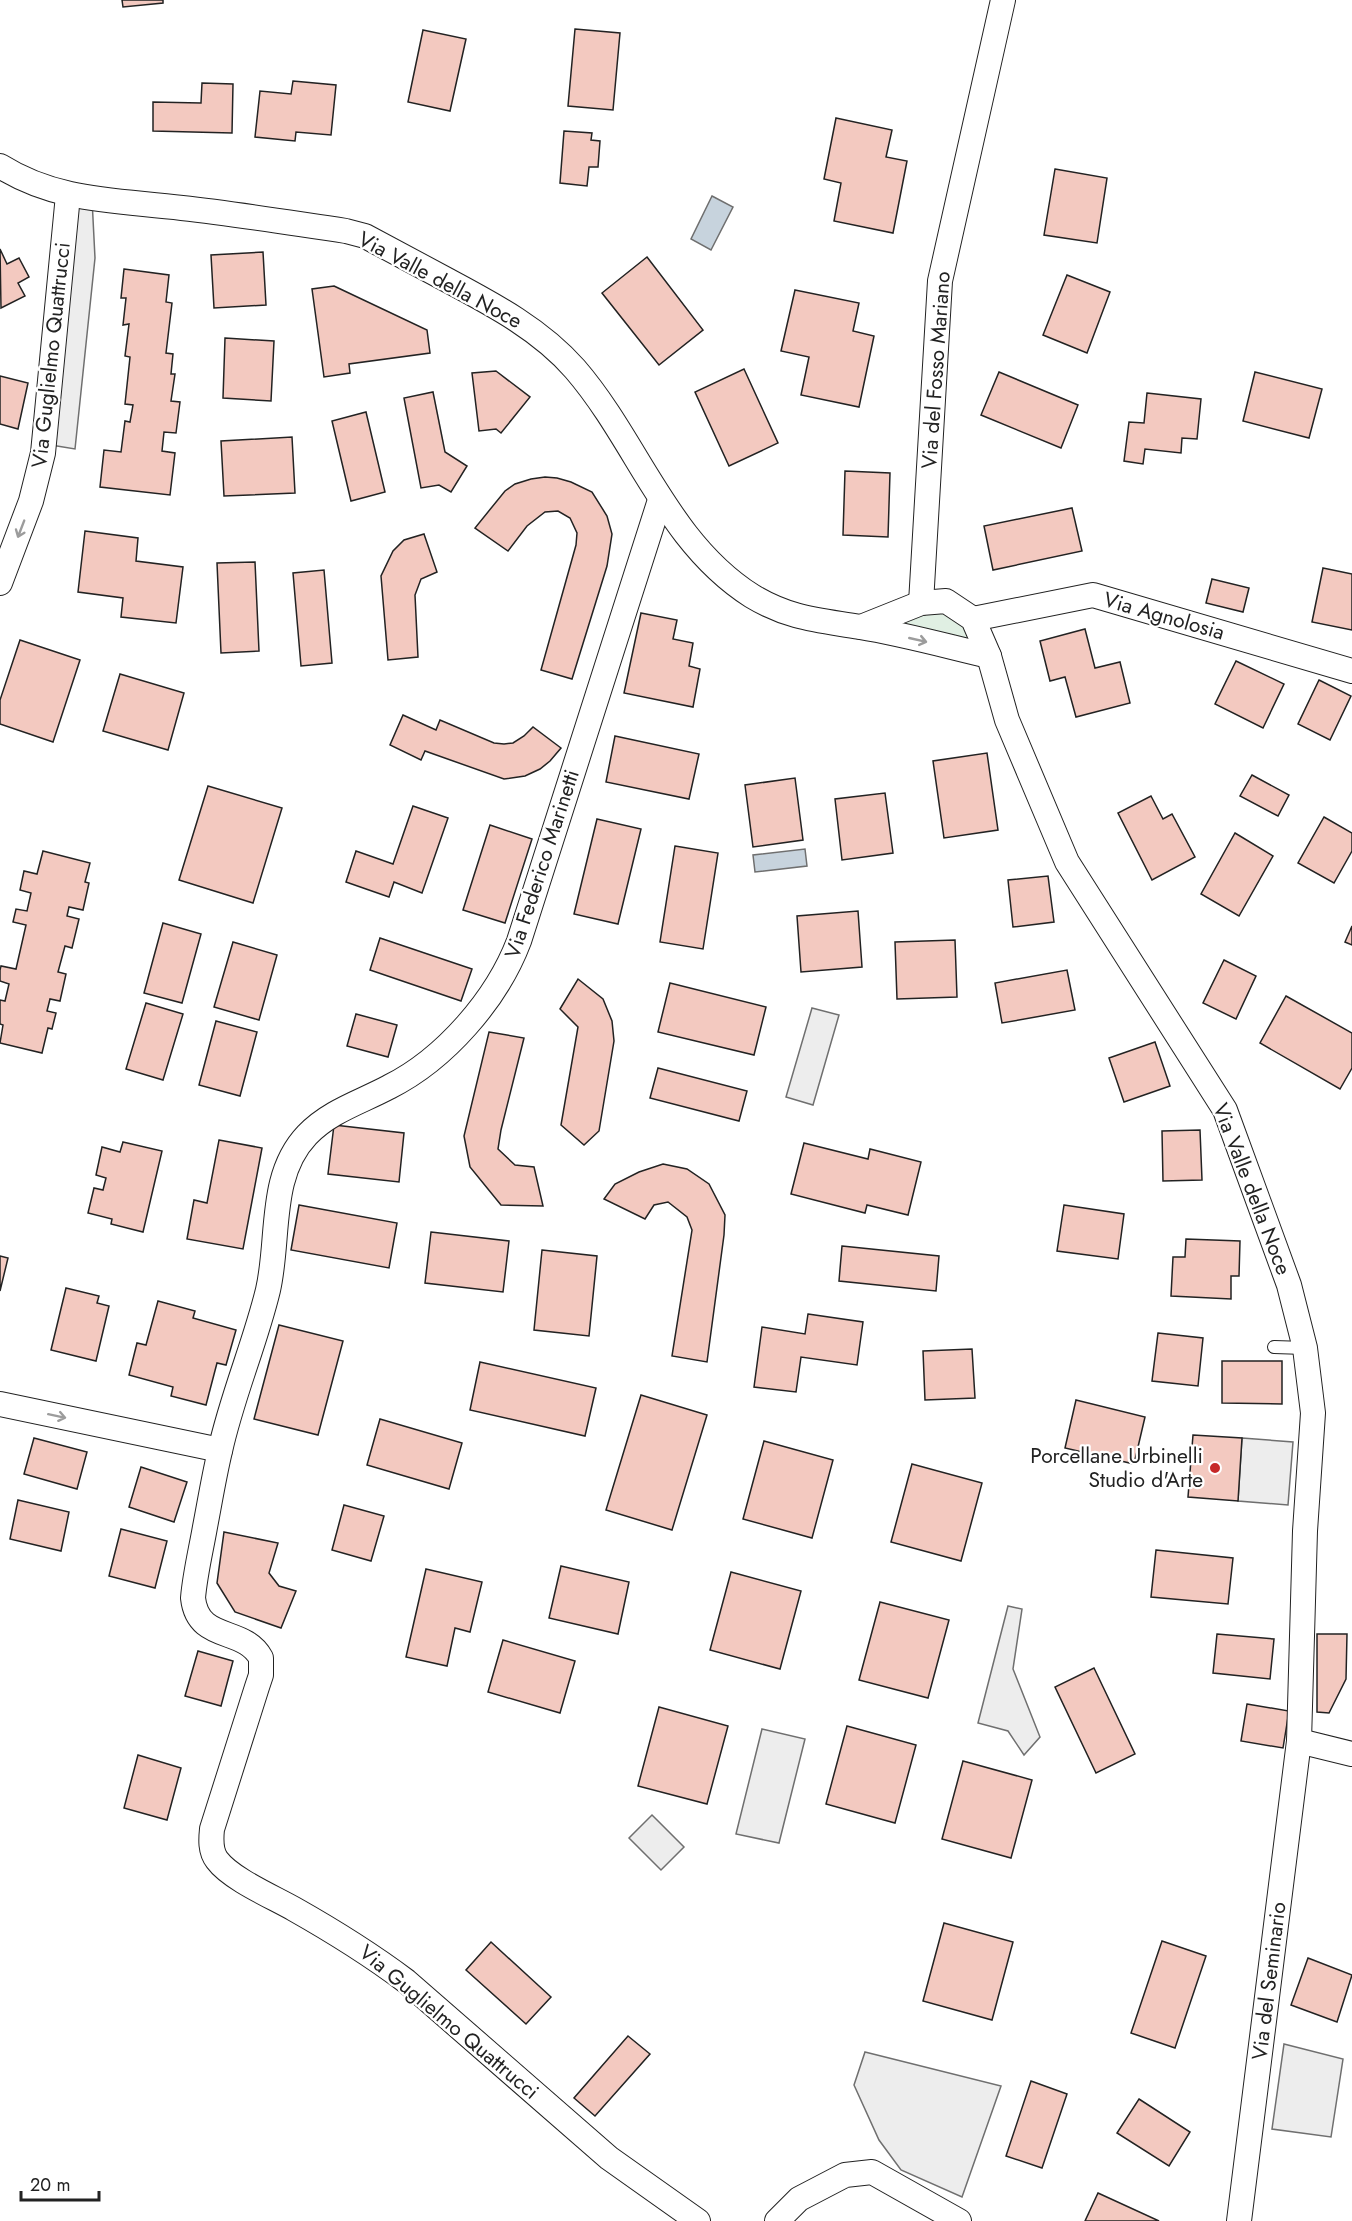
<svg xmlns="http://www.w3.org/2000/svg" width="1352" height="2221" font-family="Jost,sans-serif">
	<style>
		.green { fill: #e0efe3; stroke: #6f6f6f; stroke-width: 1.5 }
		.parking { fill: #ededed; stroke: #6f6f6f; stroke-width: 1.5 }
		.water { fill: #c7d3dd; stroke: #6f6f6f; stroke-width: 1.5 }
		.building { fill: #f3c9c0; stroke: #222; stroke-width: 1.5 }
		.lines { fill: none; stroke-linecap: round; stroke-linejoin: round }
		.lane-casing { stroke: #222; stroke-width: 14 }
		.street-casing { stroke: #222; stroke-width: 26 }
		.lane { stroke: #fff; stroke-width: 12 }
		.street { stroke: #fff; stroke-width: 24 }
		.oneway { stroke: #9c9c9c }
		.poi-dot { fill: #c62828; stroke: #fff; stroke-width: 2 }
		.labels { text-anchor: middle; dominant-baseline: central; stroke-width: 4.5; stroke-linejoin: round; paint-order: stroke }
		.street-label { font-size: 21px; fill: #222; stroke: #fff }
		.poi-label { font-size: 21px; fill: #222; stroke: #fff; text-anchor: end }
	</style>
	<rect width="100%" height="100%" fill="#fff"/>
	<path class="green" d="M 928,611 L 948,613 L 970,628 L 974,645 L 889,623 Z"/>
	<g class="parking">
		<path d="M 68,195 L 92,199 L 95,258 L 75,449 L 45,444 Z"/>
		<path d="M 812,1008 L 839,1015 L 813,1105 L 786,1097 Z"/>
		<path d="M 1242,1438 L 1293,1442 L 1288,1505 L 1238,1501 Z"/>
		<path d="M 1008,1606 L 1022,1609 L 1013,1669 L 1040,1737 L 1024,1755 L 1008,1731 L 978,1723 Z"/>
		<path d="M 762,1729 L 805,1739 L 779,1843 L 736,1834 Z"/>
		<path d="M 652,1815 L 684,1847 L 661,1870 L 629,1838 Z"/>
		<path d="M 1284,2044 L 1343,2059 L 1331,2137 L 1272,2129 Z"/>
		<path d="M 865,2052 L 1001,2086 L 962,2197 L 901,2170 L 879,2140 L 854,2085 Z"/>
	</g>
	<g class="water">
		<path d="M 712,196 L 733,207 L 711,250 L 691,239 Z"/>
		<path d="M 805,849 L 807,866 L 755,872 L 753,855 Z"/>
	</g>
	<g class="building">
		<path d="M 122,0 L 163,0 L 163,3 L 123,7 Z"/>
		<path d="M 575,29 L 620,33 L 613,110 L 568,106 Z"/>
		<path d="M 423,30 L 466,39 L 450,111 L 408,102 Z"/>
		<path d="M 293,81 L 336,85 L 331,135 L 296,132 L 295,141 L 255,137 L 260,91 L 291,94 Z"/>
		<path d="M 202,83 L 233,84 L 232,133 L 153,131 L 153,102 L 201,103 Z"/>
		<path d="M 836,118 L 892,130 L 886,157 L 907,161 L 893,233 L 834,221 L 841,183 L 824,179 Z"/>
		<path d="M 564,131 L 592,133 L 591,140 L 600,141 L 598,167 L 589,167 L 587,186 L 560,183 Z"/>
		<path d="M 1055,169 L 1107,178 L 1097,243 L 1044,235 Z"/>
		<path d="M 0,249 L 7,264 L 19,258 L 29,277 L 18,283 L 25,296 L 1,308 Z"/>
		<path d="M 263,252 L 266,305 L 214,308 L 211,255 Z"/>
		<path d="M 647,257 L 703,330 L 659,365 L 602,293 Z"/>
		<path d="M 124,269 L 169,275 L 166,302 L 172,303 L 166,353 L 173,354 L 171,374 L 175,374 L 171,401 L 180,402 L 176,433 L 164,432 L 162,451 L 175,453 L 170,495 L 100,487 L 104,450 L 121,452 L 125,421 L 130,422 L 133,405 L 125,404 L 130,357 L 125,356 L 129,324 L 123,325 L 126,298 L 121,298 Z"/>
		<path d="M 1067,275 L 1110,292 L 1087,353 L 1043,335 Z"/>
		<path d="M 334,286 L 427,330 L 430,353 L 349,364 L 350,373 L 324,377 L 312,289 Z"/>
		<path d="M 795,290 L 859,303 L 853,331 L 874,336 L 859,407 L 801,395 L 809,357 L 781,351 Z"/>
		<path d="M 225,338 L 274,341 L 271,401 L 223,398 Z"/>
		<path d="M 744,369 L 778,443 L 729,466 L 695,392 Z"/>
		<path d="M 496,371 L 530,397 L 501,433 L 496,429 L 479,431 L 472,373 Z"/>
		<path d="M 999,372 L 1078,405 L 1061,448 L 981,415 Z"/>
		<path d="M 1255,372 L 1322,389 L 1309,438 L 1243,421 Z"/>
		<path d="M 0,376 L 28,383 L 18,429 L 0,424 Z"/>
		<path d="M 433,392 L 445,452 L 467,466 L 451,492 L 439,485 L 421,488 L 404,398 Z"/>
		<path d="M 1147,393 L 1201,399 L 1197,439 L 1182,438 L 1181,453 L 1145,449 L 1143,464 L 1124,461 L 1129,422 L 1144,423 Z"/>
		<path d="M 366,412 L 385,492 L 351,501 L 332,421 Z"/>
		<path d="M 292,437 L 295,493 L 224,496 L 221,441 Z"/>
		<path d="M 845,471 L 890,473 L 888,537 L 843,535 Z"/>
		<path d="M 545,477 L 557,478 L 571,482 L 592,492 L 607,516 L 612,534 L 607,566 L 572,679 L 541,670 L 576,545 L 577,533 L 570,518 L 558,511 L 545,512 L 527,526 L 508,551 L 475,528 L 505,491 L 515,484 L 531,479 Z"/>
		<path d="M 1072,508 L 1082,551 L 993,570 L 984,526 Z"/>
		<path d="M 85,531 L 138,538 L 136,561 L 183,567 L 176,623 L 121,617 L 123,598 L 78,592 Z"/>
		<path d="M 424,534 L 437,572 L 421,579 L 415,595 L 418,657 L 388,660 L 381,576 L 393,551 L 404,540 Z"/>
		<path d="M 255,562 L 259,651 L 221,653 L 217,563 Z"/>
		<path d="M 1323,568 L 1352,574 L 1352,630 L 1312,622 Z"/>
		<path d="M 324,570 L 332,663 L 301,666 L 293,573 Z"/>
		<path d="M 1212,579 L 1249,588 L 1243,612 L 1206,603 Z"/>
		<path d="M 641,613 L 677,620 L 673,639 L 693,643 L 689,666 L 700,669 L 693,707 L 624,693 Z"/>
		<path d="M 1085,629 L 1095,668 L 1120,662 L 1130,703 L 1076,717 L 1065,677 L 1050,681 L 1040,641 Z"/>
		<path d="M 20,640 L 80,660 L 53,742 L 0,724 L 0,700 Z"/>
		<path d="M 1236,661 L 1284,684 L 1263,728 L 1215,704 Z"/>
		<path d="M 120,674 L 184,693 L 168,750 L 103,731 Z"/>
		<path d="M 1319,680 L 1351,696 L 1330,740 L 1298,724 Z"/>
		<path d="M 403,715 L 436,730 L 440,720 L 494,743 L 504,744 L 513,743 L 524,736 L 533,727 L 561,748 L 550,761 L 540,769 L 525,776 L 504,779 L 425,751 L 421,760 L 390,745 Z"/>
		<path d="M 615,736 L 699,754 L 689,799 L 606,782 Z"/>
		<path d="M 987,753 L 998,830 L 944,838 L 933,761 Z"/>
		<path d="M 1252,775 L 1289,795 L 1278,816 L 1240,796 Z"/>
		<path d="M 795,778 L 803,840 L 753,847 L 745,785 Z"/>
		<path d="M 208,786 L 282,808 L 253,903 L 179,880 Z"/>
		<path d="M 885,793 L 893,853 L 842,860 L 835,799 Z"/>
		<path d="M 1151,796 L 1163,819 L 1172,814 L 1195,857 L 1152,880 L 1118,813 Z"/>
		<path d="M 413,806 L 448,818 L 422,893 L 394,882 L 389,897 L 346,882 L 356,851 L 393,864 Z"/>
		<path d="M 1324,817 L 1352,833 L 1352,851 L 1334,883 L 1298,863 Z"/>
		<path d="M 597,819 L 641,829 L 618,924 L 574,914 Z"/>
		<path d="M 490,825 L 532,839 L 505,923 L 463,910 Z"/>
		<path d="M 1235,833 L 1273,856 L 1239,916 L 1201,894 Z"/>
		<path d="M 675,846 L 718,853 L 703,949 L 660,942 Z"/>
		<path d="M 43,851 L 90,863 L 85,882 L 89,883 L 83,910 L 69,907 L 67,916 L 79,919 L 72,948 L 65,946 L 58,972 L 66,974 L 60,1001 L 50,999 L 47,1011 L 56,1013 L 52,1029 L 48,1028 L 42,1053 L 0,1043 L 3,1025 L 0,1024 L 0,1000 L 5,1001 L 9,984 L 0,981 L 0,970 L 1,966 L 16,969 L 26,925 L 13,922 L 16,909 L 27,911 L 31,893 L 20,890 L 24,871 L 37,874 Z"/>
		<path d="M 1048,876 L 1054,922 L 1013,927 L 1008,880 Z"/>
		<path d="M 858,911 L 862,967 L 801,972 L 797,916 Z"/>
		<path d="M 163,923 L 201,934 L 182,1003 L 144,993 Z"/>
		<path d="M 1352,926 L 1352,945 L 1345,942 Z"/>
		<path d="M 380,938 L 472,969 L 461,1001 L 370,970 Z"/>
		<path d="M 955,940 L 957,997 L 897,999 L 895,942 Z"/>
		<path d="M 233,942 L 277,955 L 259,1020 L 214,1007 Z"/>
		<path d="M 1224,960 L 1256,976 L 1236,1019 L 1203,1003 Z"/>
		<path d="M 1067,970 L 1075,1010 L 1002,1023 L 995,983 Z"/>
		<path d="M 578,979 L 603,999 L 612,1021 L 614,1041 L 599,1131 L 584,1145 L 561,1125 L 578,1027 L 560,1009 Z"/>
		<path d="M 670,983 L 766,1007 L 754,1055 L 658,1032 Z"/>
		<path d="M 1286,996 L 1352,1033 L 1352,1068 L 1340,1089 L 1260,1043 Z"/>
		<path d="M 146,1003 L 183,1014 L 163,1080 L 126,1069 Z"/>
		<path d="M 356,1014 L 397,1025 L 388,1057 L 347,1046 Z"/>
		<path d="M 216,1021 L 257,1032 L 240,1096 L 199,1085 Z"/>
		<path d="M 489,1032 L 524,1038 L 501,1130 L 498,1149 L 515,1165 L 534,1167 L 543,1206 L 501,1205 L 470,1167 L 464,1136 Z"/>
		<path d="M 1155,1042 L 1170,1086 L 1124,1102 L 1109,1058 Z"/>
		<path d="M 658,1068 L 747,1091 L 739,1121 L 650,1098 Z"/>
		<path d="M 334,1125 L 404,1133 L 399,1182 L 328,1174 Z"/>
		<path d="M 1200,1130 L 1202,1180 L 1163,1181 L 1162,1131 Z"/>
		<path d="M 219,1140 L 262,1148 L 243,1249 L 187,1239 L 194,1200 L 207,1203 Z"/>
		<path d="M 123,1142 L 162,1151 L 143,1232 L 111,1224 L 112,1219 L 88,1213 L 94,1188 L 103,1190 L 106,1178 L 96,1175 L 102,1147 L 120,1152 Z"/>
		<path d="M 804,1143 L 868,1159 L 870,1149 L 921,1162 L 908,1215 L 867,1205 L 865,1213 L 791,1194 Z"/>
		<path d="M 663,1164 L 687,1169 L 709,1184 L 725,1215 L 724,1235 L 707,1362 L 672,1356 L 692,1230 L 687,1217 L 668,1202 L 654,1205 L 645,1219 L 604,1199 L 615,1184 L 639,1172 Z"/>
		<path d="M 299,1205 L 397,1223 L 389,1268 L 291,1250 Z"/>
		<path d="M 1064,1205 L 1124,1214 L 1118,1259 L 1057,1251 Z"/>
		<path d="M 431,1232 L 509,1241 L 503,1292 L 425,1283 Z"/>
		<path d="M 1186,1239 L 1240,1241 L 1239,1276 L 1231,1276 L 1231,1299 L 1171,1296 L 1173,1257 L 1185,1257 Z"/>
		<path d="M 842,1246 L 939,1256 L 936,1291 L 839,1281 Z"/>
		<path d="M 542,1250 L 597,1256 L 589,1336 L 534,1330 Z"/>
		<path d="M 0,1256 L 8,1258 L 0,1291 Z"/>
		<path d="M 66,1288 L 99,1296 L 97,1303 L 109,1306 L 96,1361 L 51,1350 Z"/>
		<path d="M 158,1301 L 195,1311 L 193,1318 L 236,1330 L 226,1365 L 217,1363 L 206,1405 L 171,1396 L 173,1387 L 129,1375 L 137,1343 L 146,1345 Z"/>
		<path d="M 808,1314 L 863,1322 L 857,1365 L 801,1357 L 796,1392 L 754,1387 L 762,1327 L 805,1334 Z"/>
		<path d="M 279,1325 L 343,1341 L 318,1435 L 254,1419 Z"/>
		<path d="M 1158,1333 L 1203,1338 L 1198,1386 L 1152,1381 Z"/>
		<path d="M 972,1349 L 975,1398 L 925,1400 L 923,1351 Z"/>
		<path d="M 1222,1361 L 1282,1361 L 1282,1404 L 1222,1403 Z"/>
		<path d="M 480,1362 L 596,1388 L 585,1436 L 470,1410 Z"/>
		<path d="M 641,1395 L 707,1415 L 672,1530 L 606,1510 Z"/>
		<path d="M 1076,1400 L 1145,1417 L 1134,1464 L 1065,1448 Z"/>
		<path d="M 380,1419 L 462,1443 L 449,1489 L 367,1465 Z"/>
		<path d="M 1193,1435 L 1242,1438 L 1238,1501 L 1188,1497 Z"/>
		<path d="M 34,1438 L 87,1452 L 77,1489 L 24,1474 Z"/>
		<path d="M 764,1441 L 833,1460 L 812,1538 L 743,1519 Z"/>
		<path d="M 912,1464 L 982,1483 L 961,1561 L 891,1542 Z"/>
		<path d="M 141,1467 L 187,1482 L 174,1522 L 129,1507 Z"/>
		<path d="M 18,1500 L 69,1512 L 61,1551 L 10,1539 Z"/>
		<path d="M 344,1505 L 384,1516 L 371,1561 L 332,1550 Z"/>
		<path d="M 121,1529 L 167,1541 L 155,1588 L 109,1576 Z"/>
		<path d="M 224,1532 L 278,1543 L 269,1573 L 279,1586 L 296,1591 L 281,1628 L 235,1612 L 217,1583 Z"/>
		<path d="M 1156,1550 L 1233,1558 L 1228,1604 L 1151,1597 Z"/>
		<path d="M 561,1566 L 629,1582 L 618,1634 L 549,1618 Z"/>
		<path d="M 426,1569 L 482,1582 L 470,1632 L 455,1628 L 447,1666 L 406,1657 Z"/>
		<path d="M 731,1572 L 801,1591 L 780,1669 L 710,1650 Z"/>
		<path d="M 880,1602 L 949,1620 L 928,1698 L 859,1680 Z"/>
		<path d="M 1217,1634 L 1274,1639 L 1270,1679 L 1213,1673 Z"/>
		<path d="M 1317,1634 L 1347,1634 L 1346,1679 L 1329,1713 L 1317,1712 Z"/>
		<path d="M 503,1640 L 575,1661 L 560,1713 L 488,1692 Z"/>
		<path d="M 198,1651 L 233,1661 L 221,1706 L 185,1696 Z"/>
		<path d="M 1094,1668 L 1135,1754 L 1096,1773 L 1055,1687 Z"/>
		<path d="M 1247,1704 L 1289,1711 L 1283,1748 L 1241,1741 Z"/>
		<path d="M 659,1707 L 728,1726 L 707,1804 L 638,1786 Z"/>
		<path d="M 847,1726 L 916,1745 L 895,1823 L 826,1804 Z"/>
		<path d="M 138,1755 L 181,1768 L 167,1820 L 124,1808 Z"/>
		<path d="M 963,1761 L 1032,1780 L 1011,1858 L 942,1839 Z"/>
		<path d="M 944,1923 L 1013,1942 L 992,2020 L 923,2001 Z"/>
		<path d="M 1162,1941 L 1206,1956 L 1175,2048 L 1131,2033 Z"/>
		<path d="M 491,1942 L 551,1997 L 526,2024 L 466,1970 Z"/>
		<path d="M 1308,1958 L 1352,1975 L 1337,2022 L 1291,2005 Z"/>
		<path d="M 628,2036 L 650,2054 L 595,2116 L 574,2098 Z"/>
		<path d="M 1031,2081 L 1067,2094 L 1042,2168 L 1006,2156 Z"/>
		<path d="M 1139,2099 L 1190,2132 L 1169,2166 L 1117,2133 Z"/>
		<path d="M 1098,2193 L 1159,2221 L 1085,2221 Z"/>
	</g>
	<g class="lines">
		<defs>
			<path id="lane" d="M 1274,1347 L 1305,1348"/>
			<g id="street">
				<path d="M 0,166 C 57,202 117,200 182,208 C 237,214 291,223 346,231 L 365,236 C 393,251 421,266 449,281 C 494,305 541,330 575,369 C 638,442 667,542 752,596 C 790,619 819,620 860,627 C 903,634 946,646 989,656"/>
				<path d="M 660,500 L 519,941 C 497,999 445,1059 389,1087 C 361,1102 330,1111 307,1135 C 268,1176 280,1238 268,1290 C 255,1344 232,1396 220,1451 C 214,1476 210,1501 205,1527 C 201,1550 195,1574 193,1598 C 198,1643 244,1626 261,1658 L 261,1675 L 257,1687 L 212,1829 C 211,1839 210,1851 217,1860 C 231,1879 273,1897 294,1909 C 333,1931 370,1954 406,1981 L 609,2158 L 698,2221"/>
				<path d="M 0,583 L 31,501 L 43,453 L 68,195"/>
				<path d="M 921,603 L 940,281 L 1003,0"/>
				<path d="M 973,619 L 1093,595 L 1352,671"/>
				<path d="M 861,627 L 921,603 L 946,601 L 973,619 L 989,656 L 1007,720 L 1067,862 L 1225,1110 L 1289,1285 L 1305,1348 L 1313,1413 L 1305,1531 L 1299,1741 L 1239,2221"/>
				<path d="M 0,1404 L 220,1450"/>
				<path d="M 1299,1741 L 1352,1754"/>
				<path d="M 777,2221 L 799,2199 L 845,2175 L 872,2172 L 959,2221"/>
			</g>
		</defs>
		<use href="#lane" class="lane-casing"/>
		<use href="#street" class="street-casing"/>
		<use href="#lane" class="lane"/>
		<use href="#street" class="street"/>
	</g>
	<defs><path id="oneway-shaft" d="M-6 0H5M1.5-3L5.5 0L1.5 3" fill="none" stroke-width="1.6" stroke-linecap="round" stroke-linejoin="round" transform="scale(1.5)"/></defs>
	<g class="oneway">
		<use href="#oneway-shaft" transform="translate(21 529) rotate(111)"/>
		<use href="#oneway-shaft" transform="translate(918 640) rotate(13)"/>
		<use href="#oneway-shaft" transform="translate(57 1416) rotate(12)"/>
	</g>
	<circle class="poi-dot" cx="1215" cy="1468" r="6"/>
	<g class="labels">
		<g class="street-label">
			<text transform="translate(440 280) rotate(28)">Via Valle della Noce</text>
			<text transform="translate(51 355) rotate(-84)">Via Guglielmo Quattrucci</text>
			<text transform="translate(936 370) rotate(-86)">Via del Fosso Mariano</text>
			<text transform="translate(1164 616) rotate(16)">Via Agnolosia</text>
			<text transform="translate(542 864) rotate(-72)">Via Federico Marinetti</text>
			<text transform="translate(1252 1189) rotate(69)">Via Valle della Noce</text>
			<text transform="translate(1269 1981) rotate(-83)">Via del Seminario</text>
			<text transform="translate(449 2022) rotate(40)">Via Guglielmo Quattrucci</text>
		</g>
		<g class="poi-label">
			<text x="1203" y="1456">Porcellane Urbinelli<tspan x="1203" dy="24">Studio d'Arte</tspan></text>
		</g>
	</g>
	<path d="M21 2191v9h78v-9" fill="none" stroke="#222222" stroke-width="3"/>
	<text x="30" y="2191" font-size="18" fill="#222222" stroke="#ffffff" stroke-width="4.5" paint-order="stroke">20 m</text>
</svg>
